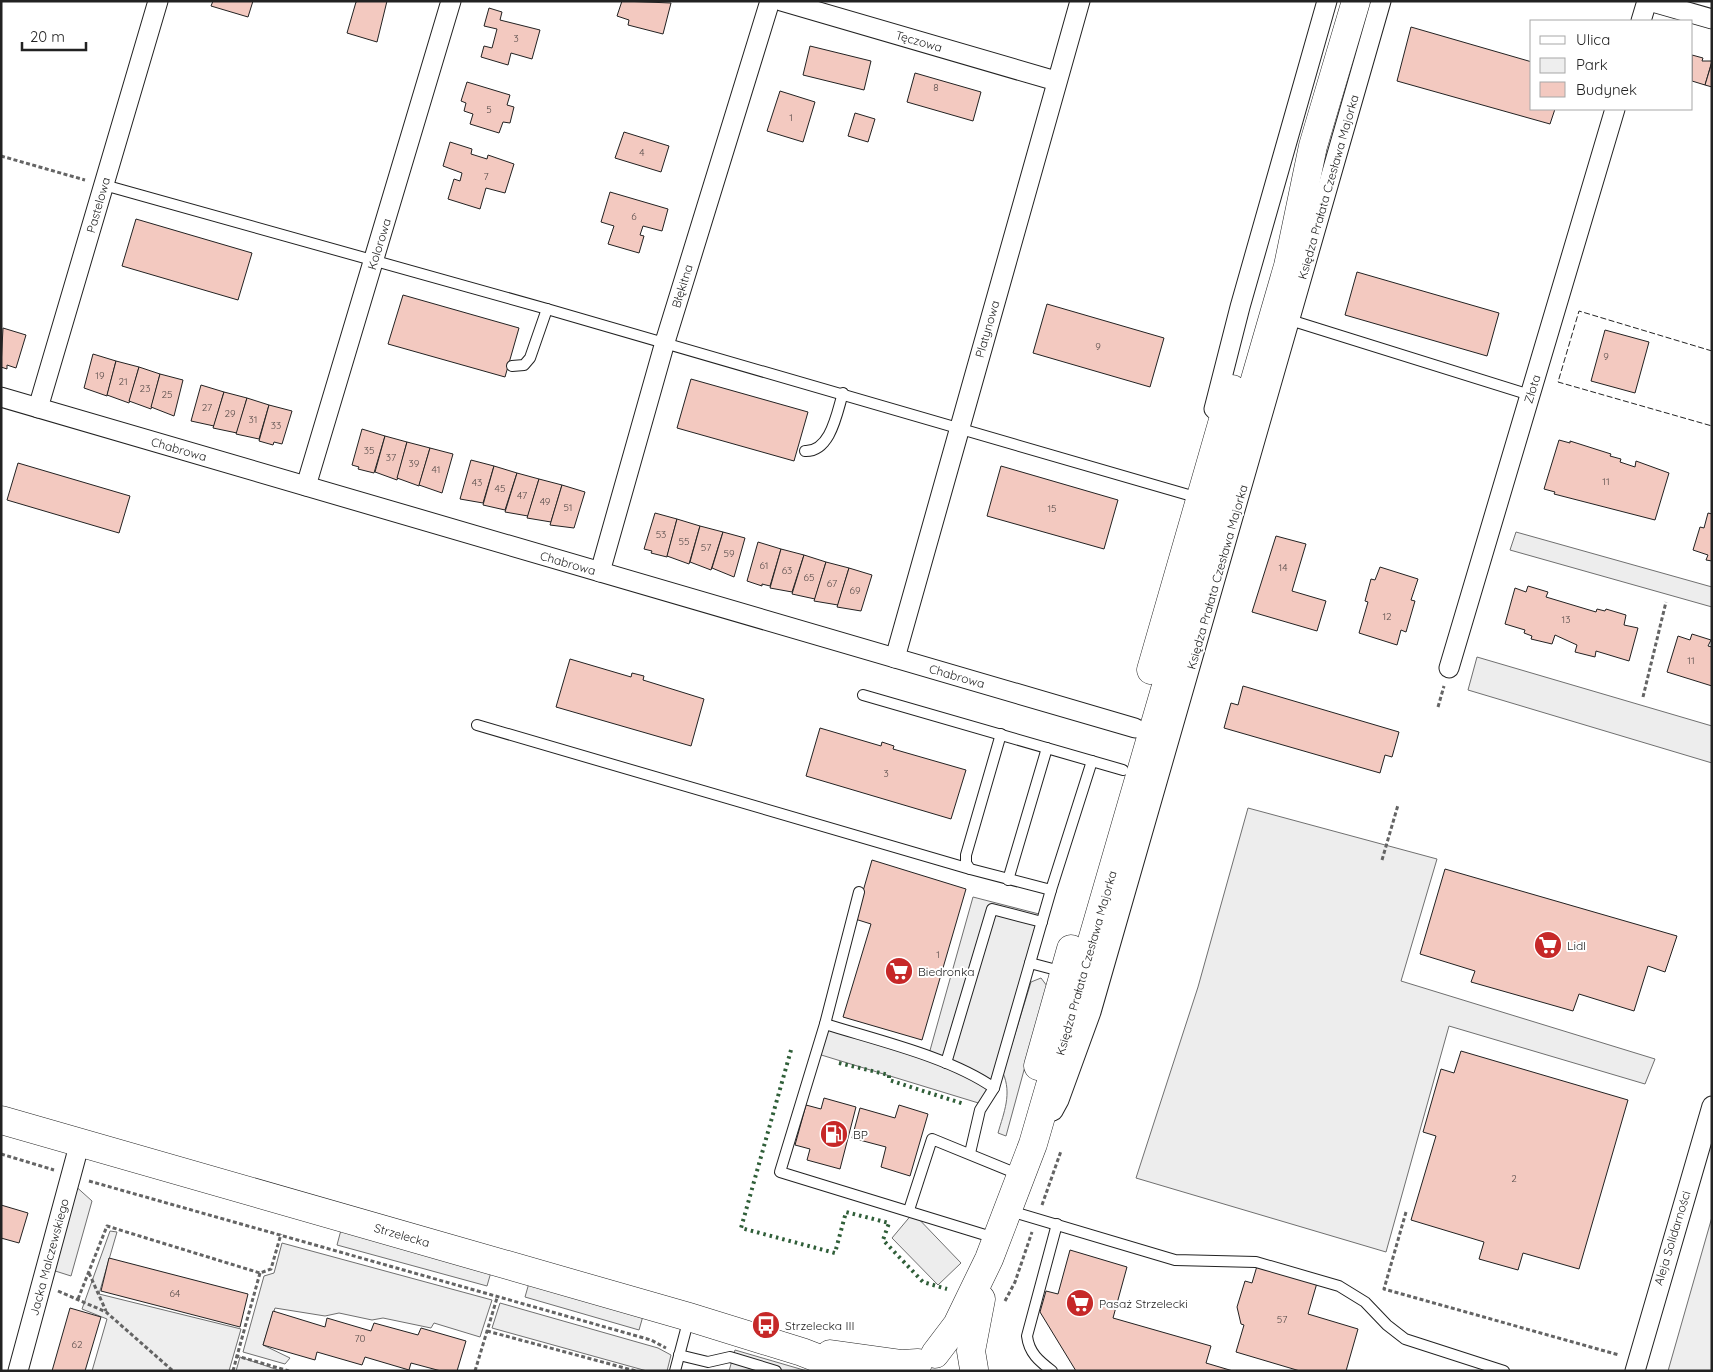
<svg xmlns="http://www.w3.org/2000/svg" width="1713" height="1372" font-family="Quicksand,sans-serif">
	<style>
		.green { fill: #eee; stroke: #6f6f6f }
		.parking { fill: #ededed; stroke: #6f6f6f }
		.building { fill: #f3c9c0; stroke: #222 }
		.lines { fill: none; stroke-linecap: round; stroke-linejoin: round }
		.lane-casing { stroke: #222; stroke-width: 12 }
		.street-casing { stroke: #222; stroke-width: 21 }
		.secondary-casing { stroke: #222; stroke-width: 29 }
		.path { stroke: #646464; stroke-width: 3; stroke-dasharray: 4 2.5; stroke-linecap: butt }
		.lane { stroke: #fff; stroke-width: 10 }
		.street { stroke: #fff; stroke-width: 19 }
		.secondary { stroke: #fff; stroke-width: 28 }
		.hedge { stroke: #2f5e38; stroke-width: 4; stroke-dasharray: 2.5 4; stroke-linecap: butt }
		.fence { stroke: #222; stroke-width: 1; stroke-dasharray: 6 2.5; stroke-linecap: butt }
		.labels { text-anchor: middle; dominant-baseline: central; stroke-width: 4; stroke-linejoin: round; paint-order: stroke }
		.number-label { font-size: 10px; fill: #564c4a }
		.street-label { font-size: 12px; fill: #222; stroke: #fff }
		.poi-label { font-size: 12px; fill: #222; stroke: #fff; text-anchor: start }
	</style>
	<rect width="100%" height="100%" fill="#fff"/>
	<g class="green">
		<path d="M 1041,978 L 1047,986 L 1006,1136 L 998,1133 C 1004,1112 1012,1094 1003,1073 L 1031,982 Z"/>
		<path d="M 1712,1217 L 1712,1371 L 1668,1371 Z"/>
		<path d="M 110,1231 L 117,1232 L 99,1294 L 241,1329 L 229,1371 L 92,1371 L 107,1319 L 82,1309 Z"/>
		<path d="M 282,1243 L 492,1300 L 480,1337 L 434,1323 L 431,1328 L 383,1318 L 372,1320 L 339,1313 L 325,1316 L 275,1308 L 263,1345 L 290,1358 L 285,1364 L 243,1352 L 264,1276 L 274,1273 Z"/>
		<path d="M 500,1303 L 658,1348 L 671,1355 L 667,1371 L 647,1371 L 492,1328 Z"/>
		<path d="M 240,1357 L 281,1371 L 236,1371 Z"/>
	</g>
	<g class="parking">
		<path d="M 1516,532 L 1712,587 L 1712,607 L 1510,550 Z"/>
		<path d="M 1477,657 L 1712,726 L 1712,763 L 1468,690 Z"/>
		<path d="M 1248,808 L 1437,859 L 1401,981 L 1655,1059 L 1645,1084 L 1449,1026 L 1386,1252 L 1136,1178 L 1198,987 Z"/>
		<path d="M 973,897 L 1039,914 L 985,1105 L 818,1054 L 826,1026 L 929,1054 Z"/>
		<path d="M 72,1183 L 92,1201 L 71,1276 L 49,1269 Z"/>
		<path d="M 913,1213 L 961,1263 L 938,1285 L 892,1238 Z"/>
		<path d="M 341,1230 L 491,1272 L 487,1286 L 337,1245 Z"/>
		<path d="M 529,1283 L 643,1316 L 639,1330 L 525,1297 Z"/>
		<path d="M 735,1350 L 807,1371 L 729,1371 Z"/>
	</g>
	<g class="building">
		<path d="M 213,1 L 253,1 L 248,17 L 211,6 Z"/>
		<path d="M 358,1 L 387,1 L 377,42 L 347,33 L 356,2 Z"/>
		<path d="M 622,1 L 671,3 L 663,34 L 628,25 L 629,20 L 617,16 Z"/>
		<path d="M 489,8 L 502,12 L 500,20 L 540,30 L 532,59 L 511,53 L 508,65 L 481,57 L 484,46 L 492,48 L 497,29 L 484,26 Z"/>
		<path d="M 1411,27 L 1532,62 L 1532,109 L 1555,109 L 1550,124 L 1397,81 Z"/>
		<path d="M 810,46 L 871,61 L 864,90 L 803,75 Z"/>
		<path d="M 1692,55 L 1703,58 L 1702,61 L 1712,61 L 1705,85 L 1692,81 Z"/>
		<path d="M 1712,62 L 1712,87 L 1705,85 Z"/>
		<path d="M 915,73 L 981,92 L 973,121 L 907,102 Z"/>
		<path d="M 467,82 L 510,95 L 507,105 L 514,107 L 510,123 L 503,122 L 499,133 L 470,124 L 473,114 L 464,111 L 466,103 L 461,101 Z"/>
		<path d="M 780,91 L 815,102 L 803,142 L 767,131 Z"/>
		<path d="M 855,113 L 875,119 L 868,142 L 848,136 Z"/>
		<path d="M 624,132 L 669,146 L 661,172 L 615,158 Z"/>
		<path d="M 450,142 L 472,149 L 471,154 L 487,159 L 488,155 L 514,164 L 505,193 L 486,188 L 480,209 L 448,199 L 454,179 L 460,181 L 462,173 L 443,166 Z"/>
		<path d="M 610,192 L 668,209 L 662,231 L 643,226 L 640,235 L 644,236 L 639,253 L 608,244 L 614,226 L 601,222 Z"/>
		<path d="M 136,219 L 252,253 L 238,300 L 122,266 Z"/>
		<path d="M 1357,272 L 1499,313 L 1487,356 L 1345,315 Z"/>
		<path d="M 403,295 L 519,328 L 505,377 L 388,344 Z"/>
		<path d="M 1047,304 L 1164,338 L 1150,387 L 1033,353 Z"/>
		<path d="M 3,328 L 26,335 L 16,368 L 7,365 L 7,369 L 1,367 Z"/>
		<path d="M 1605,330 L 1649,342 L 1635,393 L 1591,381 Z"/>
		<path d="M 93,354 L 116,361 L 107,396 L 84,388 Z"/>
		<path d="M 116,361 L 139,367 L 129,403 L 107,395 Z"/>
		<path d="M 139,367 L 160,374 L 151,409 L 129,401 Z"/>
		<path d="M 160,374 L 183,380 L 174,416 L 151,407 Z"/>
		<path d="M 691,379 L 808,412 L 794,461 L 677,428 Z"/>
		<path d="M 201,385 L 224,392 L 214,426 L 191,421 Z"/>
		<path d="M 224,392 L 247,398 L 237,433 L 213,428 Z"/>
		<path d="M 247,398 L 269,405 L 259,439 L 236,434 Z"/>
		<path d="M 269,405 L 292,411 L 282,444 L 274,442 L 273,445 L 259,441 Z"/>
		<path d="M 362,429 L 385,436 L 374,473 L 358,469 L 359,467 L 352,465 Z"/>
		<path d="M 385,436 L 407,442 L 397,480 L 375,472 Z"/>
		<path d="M 1559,440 L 1570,443 L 1570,441 L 1611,454 L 1610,456 L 1621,459 L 1620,462 L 1635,467 L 1636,461 L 1669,473 L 1655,520 L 1554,494 L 1555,492 L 1544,489 Z"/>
		<path d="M 407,442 L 430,448 L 419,486 L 397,478 Z"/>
		<path d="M 430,448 L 453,454 L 442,493 L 419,485 Z"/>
		<path d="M 471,460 L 494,466 L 483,503 L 460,499 Z"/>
		<path d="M 18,463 L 130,496 L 119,533 L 7,500 Z"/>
		<path d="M 494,466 L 517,473 L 505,510 L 483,505 Z"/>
		<path d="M 1001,466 L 1118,500 L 1104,549 L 987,516 Z"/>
		<path d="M 517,473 L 539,479 L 528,516 L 505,512 Z"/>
		<path d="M 539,479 L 562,485 L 551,522 L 527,518 Z"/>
		<path d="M 562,485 L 585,492 L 574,528 L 550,525 Z"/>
		<path d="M 655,513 L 677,519 L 667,557 L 651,553 L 652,551 L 644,549 Z"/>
		<path d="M 1708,513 L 1712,514 L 1712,561 L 1706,560 L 1708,555 L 1693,550 L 1700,527 L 1704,528 Z"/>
		<path d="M 677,519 L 700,526 L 689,564 L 667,556 Z"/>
		<path d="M 700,526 L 723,532 L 711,570 L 690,562 Z"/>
		<path d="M 723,532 L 745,538 L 734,577 L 712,568 Z"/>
		<path d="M 1276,536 L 1306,544 L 1292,591 L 1326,601 L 1317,631 L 1252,612 Z"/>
		<path d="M 758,542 L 781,549 L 770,586 L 762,584 L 762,586 L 747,581 Z"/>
		<path d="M 781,549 L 804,555 L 792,592 L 770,588 Z"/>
		<path d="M 804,555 L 826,562 L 815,599 L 792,594 Z"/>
		<path d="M 826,562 L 849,568 L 838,605 L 814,601 Z"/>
		<path d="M 1380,567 L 1418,579 L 1411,600 L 1415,601 L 1406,632 L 1401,630 L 1397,645 L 1359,633 L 1368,602 L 1365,601 L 1371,579 L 1375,580 Z"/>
		<path d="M 849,568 L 872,575 L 861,611 L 837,607 Z"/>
		<path d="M 1528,586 L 1548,592 L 1546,597 L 1596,612 L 1597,609 L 1605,611 L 1606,609 L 1626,615 L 1624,625 L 1638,628 L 1629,661 L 1596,651 L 1595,657 L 1575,652 L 1577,645 L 1555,635 L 1552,644 L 1531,639 L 1532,636 L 1524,633 L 1525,630 L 1505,624 L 1515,588 L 1526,592 Z"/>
		<path d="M 1692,634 L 1711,640 L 1708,646 L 1712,647 L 1712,686 L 1667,672 L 1678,636 L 1690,640 Z"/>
		<path d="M 570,659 L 631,677 L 632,673 L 644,676 L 643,680 L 704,699 L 691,746 L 556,707 Z"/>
		<path d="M 1243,686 L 1399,732 L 1392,757 L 1385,755 L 1380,773 L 1224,728 L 1231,703 L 1238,705 Z"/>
		<path d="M 820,728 L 881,746 L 882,742 L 894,746 L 893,749 L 966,770 L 951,819 L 806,776 Z"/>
		<path d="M 872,860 L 966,889 L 922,1040 L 843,1017 L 871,924 L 855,919 Z"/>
		<path d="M 1445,869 L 1677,936 L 1665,972 L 1648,966 L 1634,1011 L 1579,994 L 1573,1011 L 1471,982 L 1475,971 L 1420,954 Z"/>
		<path d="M 1461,1051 L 1628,1100 L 1579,1269 L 1523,1253 L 1518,1270 L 1479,1259 L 1484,1242 L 1411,1220 L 1436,1136 L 1423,1132 L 1441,1069 L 1454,1073 Z"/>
		<path d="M 824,1098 L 856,1107 L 840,1169 L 807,1160 L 810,1149 L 795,1145 L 806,1105 L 821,1109 Z"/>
		<path d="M 899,1105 L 928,1114 L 910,1176 L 881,1167 L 886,1147 L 852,1138 L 860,1108 L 895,1118 Z"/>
		<path d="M 1,1205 L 28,1213 L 19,1243 L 1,1238 Z"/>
		<path d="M 1070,1250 L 1127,1267 L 1113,1318 L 1211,1346 L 1206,1363 L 1233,1371 L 1076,1371 L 1040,1312 L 1046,1291 L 1058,1294 Z"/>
		<path d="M 109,1258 L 248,1294 L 240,1327 L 101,1291 Z"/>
		<path d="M 1257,1266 L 1317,1283 L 1308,1314 L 1358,1329 L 1346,1371 L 1300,1371 L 1236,1352 L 1244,1325 L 1241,1324 L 1237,1307 L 1245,1281 L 1252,1283 Z"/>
		<path d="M 70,1308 L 101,1317 L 85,1371 L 52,1371 Z"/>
		<path d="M 273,1311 L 325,1327 L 327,1318 L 371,1331 L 374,1323 L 418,1335 L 421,1328 L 466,1341 L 457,1371 L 441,1371 L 411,1363 L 409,1370 L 365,1357 L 362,1365 L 317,1352 L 315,1360 L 263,1345 Z"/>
	</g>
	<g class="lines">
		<defs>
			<g id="lane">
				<path d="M 104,185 L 547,309 L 1199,498"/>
				<path d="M 1290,320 L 1530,395"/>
				<path d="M 512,366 L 524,365 L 530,358 L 547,309"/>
				<path d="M 805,451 C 831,452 837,412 843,393"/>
				<path d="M 863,695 L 1123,770"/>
				<path d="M 477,725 L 970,869"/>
				<path d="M 1001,734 L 966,855 L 966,863 L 970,869 L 1051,890 L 1092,761"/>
				<path d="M 1008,880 L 1047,748"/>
				<path d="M 1030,963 L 1064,972"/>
				<path d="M 825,1024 L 859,892"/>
				<path d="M 946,1063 L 992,909 L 1042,922"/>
				<path d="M 994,1088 C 950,1057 876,1040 825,1024 L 780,1172 L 995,1238"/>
				<path d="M 970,1153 L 980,1110 L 994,1088 L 1051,890"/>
				<path d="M 909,1210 L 932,1139 L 1020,1175"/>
				<path d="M 1010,1211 L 1175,1260 L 1256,1262 L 1339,1286 L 1365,1302 L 1387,1325 L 1405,1339 L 1504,1371"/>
				<path d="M 679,1355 L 708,1362 L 730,1357 L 776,1371"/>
				<path d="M 675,1371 L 689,1318"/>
				<path d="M 1052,1371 C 1039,1361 1029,1353 1027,1336 L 1057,1224"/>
			</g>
			<g id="street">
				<path d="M 781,1 L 1056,81"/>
				<path d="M 1649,1 L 1712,19"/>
				<path d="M 1641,21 L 1647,1"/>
				<path d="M 1,397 L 1135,728"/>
				<path d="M 38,408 L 158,1"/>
				<path d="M 1214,409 L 1240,307 L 1327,1"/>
				<path d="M 306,486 L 451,1"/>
				<path d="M 600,572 L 665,342 L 770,1"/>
				<path d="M 895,658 L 1080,1"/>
				<path d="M 1449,668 L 1615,109"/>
				<path d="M 1053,1111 L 1059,1100 L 1091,1012 L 1381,1"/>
				<path d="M 18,1371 L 80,1142"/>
				<path d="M 1635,1371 L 1712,1106"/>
			</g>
			<g id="secondary">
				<path d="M 1151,670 L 1232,389"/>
				<path d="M 1038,1066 L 1071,949"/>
				<path d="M 1,1120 L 689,1317 L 802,1352 L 851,1371"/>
				<path d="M 830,1354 L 902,1364 L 918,1363"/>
				<path d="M 935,1354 L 957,1325 L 989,1259 L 1033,1144 L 1288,266 L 1313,146 L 1356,1"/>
				<path d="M 974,1369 L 971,1351 L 981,1299"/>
			</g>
		</defs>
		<use href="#lane" class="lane-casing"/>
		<use href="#street" class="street-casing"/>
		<use href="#secondary" class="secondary-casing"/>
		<g class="path">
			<path d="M 1,156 L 85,180"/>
			<path d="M 1643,697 L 1666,602"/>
			<path d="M 1438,707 L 1444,686"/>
			<path d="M 1382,860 L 1398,805"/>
			<path d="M 1,1154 L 54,1170"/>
			<path d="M 89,1181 L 651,1340 L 666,1348"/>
			<path d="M 1042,1205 L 1061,1151"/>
			<path d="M 1406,1212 L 1384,1289 L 1619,1355"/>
			<path d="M 89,1273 L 106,1311"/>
			<path d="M 260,1273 L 237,1356 L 289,1371"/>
			<path d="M 58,1291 L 106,1312 L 173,1371"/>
			<path d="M 78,1299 L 107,1226 L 260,1273 L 271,1269 L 281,1234"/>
			<path d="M 1005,1301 L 1015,1282 L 1032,1232"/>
			<path d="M 487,1331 L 636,1371"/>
			<path d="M 233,1371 L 237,1356"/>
			<path d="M 475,1371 L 497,1298"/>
		</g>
		<use href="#lane" class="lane"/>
		<use href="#street" class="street"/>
		<use href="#secondary" class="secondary"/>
		<g class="hedge">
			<path d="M 791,1050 L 741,1228 L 835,1253 L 846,1212 L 889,1223 L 883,1240 L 923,1282 L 947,1289"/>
			<path d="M 839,1063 L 889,1075 L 889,1080 L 964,1104"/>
		</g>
		<g class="fence">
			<path d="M 1711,1 L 1712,1"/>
			<path d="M 1712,351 L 1579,311 L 1558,382 L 1712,426"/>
		</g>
	</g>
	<defs>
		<symbol id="supermarket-disc" viewBox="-11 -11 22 22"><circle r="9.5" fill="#c62828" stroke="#fff"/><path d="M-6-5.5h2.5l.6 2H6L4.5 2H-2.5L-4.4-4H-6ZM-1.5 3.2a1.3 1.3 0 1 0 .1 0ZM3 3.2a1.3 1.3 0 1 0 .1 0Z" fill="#fff"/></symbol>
		<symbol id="fuel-disc" viewBox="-11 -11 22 22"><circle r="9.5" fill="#c62828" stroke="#fff"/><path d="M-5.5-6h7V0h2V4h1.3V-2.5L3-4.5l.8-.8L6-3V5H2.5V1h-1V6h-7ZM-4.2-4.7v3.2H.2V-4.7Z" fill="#fff"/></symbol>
		<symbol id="bus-disc" viewBox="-11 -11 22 22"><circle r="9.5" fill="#c62828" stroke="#fff"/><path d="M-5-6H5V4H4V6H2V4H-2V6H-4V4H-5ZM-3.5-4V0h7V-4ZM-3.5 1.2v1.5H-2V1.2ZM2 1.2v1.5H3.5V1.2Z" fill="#fff"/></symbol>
	</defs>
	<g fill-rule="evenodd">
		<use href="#supermarket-disc" x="1532" y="929" width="32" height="32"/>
		<use href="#supermarket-disc" x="883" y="955" width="32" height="32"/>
		<use href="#fuel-disc" x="818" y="1118" width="32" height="32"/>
		<use href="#supermarket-disc" x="1064" y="1287" width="32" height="32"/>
		<use href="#bus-disc" x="750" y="1309" width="32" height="32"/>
	</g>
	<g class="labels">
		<g class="number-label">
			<text x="516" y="38">3</text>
			<text x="936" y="87">8</text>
			<text x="489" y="109">5</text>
			<text x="791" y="117">1</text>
			<text x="642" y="152">4</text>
			<text x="486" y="176">7</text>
			<text x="634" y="216">6</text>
			<text x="1098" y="346">9</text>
			<text x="1606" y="356">9</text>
			<text x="100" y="375">19</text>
			<text x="123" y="381">21</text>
			<text x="145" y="388">23</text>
			<text x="167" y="394">25</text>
			<text x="207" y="407">27</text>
			<text x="230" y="413">29</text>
			<text x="253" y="419">31</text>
			<text x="276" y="425">33</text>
			<text x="369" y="450">35</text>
			<text x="391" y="457">37</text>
			<text x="414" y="463">39</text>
			<text x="436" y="469">41</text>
			<text x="1606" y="481">11</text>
			<text x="477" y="482">43</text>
			<text x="500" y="488">45</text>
			<text x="522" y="495">47</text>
			<text x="545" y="501">49</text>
			<text x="568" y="507">51</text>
			<text x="1052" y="508">15</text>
			<text x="661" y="534">53</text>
			<text x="684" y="541">55</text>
			<text x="706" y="547">57</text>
			<text x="729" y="553">59</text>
			<text x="764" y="565">61</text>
			<text x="1283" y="567">14</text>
			<text x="787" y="570">63</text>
			<text x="809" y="577">65</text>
			<text x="832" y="583">67</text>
			<text x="855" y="590">69</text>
			<text x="1387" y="616">12</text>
			<text x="1566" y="619">13</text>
			<text x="1691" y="660">11</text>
			<text x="886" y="773">3</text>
			<text x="938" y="954">1</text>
			<text x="1514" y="1178">2</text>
			<text x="175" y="1293">64</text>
			<text x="1282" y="1319">57</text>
			<text x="360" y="1338">70</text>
			<text x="77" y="1344">62</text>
		</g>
		<g class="street-label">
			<text transform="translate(919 41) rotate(16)">Tęczowa</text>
			<text transform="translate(1328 187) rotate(-74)">Księdza Prałata Czesława Majorka</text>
			<text transform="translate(98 205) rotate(-74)">Pastelowa</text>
			<text transform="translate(379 244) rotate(-73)">Kolorowa</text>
			<text transform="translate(682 286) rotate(-73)">Błękitna</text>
			<text transform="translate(987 329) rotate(-74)">Platynowa</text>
			<text transform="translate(1532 389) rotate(-73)">Złota</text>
			<text transform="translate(179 449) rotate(16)">Chabrowa</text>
			<text transform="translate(568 563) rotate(16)">Chabrowa</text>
			<text transform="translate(1217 577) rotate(-74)">Księdza Prałata Czesława Majorka</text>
			<text transform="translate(957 676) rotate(16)">Chabrowa</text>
			<text transform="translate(1086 963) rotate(-74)">Księdza Prałata Czesława Majorka</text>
			<text transform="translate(402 1235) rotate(16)">Strzelecka</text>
			<text transform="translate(1672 1238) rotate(-73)">Aleja Solidarności</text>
			<text transform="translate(49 1257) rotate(-75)">Jacka Malczewskiego</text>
		</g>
		<g class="poi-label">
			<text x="1567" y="945">Lidl</text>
			<text x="918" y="971">Biedronka</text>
			<text x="853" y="1134">BP</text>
			<text x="1099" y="1303">Pasaż Strzelecki</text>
			<text x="785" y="1325">Strzelecka III</text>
		</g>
	</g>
	<rect width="1713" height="1372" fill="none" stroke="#222222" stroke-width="5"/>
	<rect x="1530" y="20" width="162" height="90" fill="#ffffff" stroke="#a7a7a7"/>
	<rect x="1540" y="36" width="25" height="8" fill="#ffffff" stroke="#a7a7a7"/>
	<text x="1576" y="45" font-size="15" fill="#222222">Ulica</text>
	<rect x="1540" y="58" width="25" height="15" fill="#eeeeee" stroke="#a7a7a7"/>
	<text x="1576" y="70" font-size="15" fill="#222222">Park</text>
	<rect x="1540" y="82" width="25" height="15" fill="#f3c9c0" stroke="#a7a7a7"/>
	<text x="1576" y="95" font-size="15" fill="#222222">Budynek</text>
	<path d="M22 42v8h64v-8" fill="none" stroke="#222222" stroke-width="2.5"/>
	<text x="30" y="42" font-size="15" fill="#222222" stroke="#ffffff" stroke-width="4" paint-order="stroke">20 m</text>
</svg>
